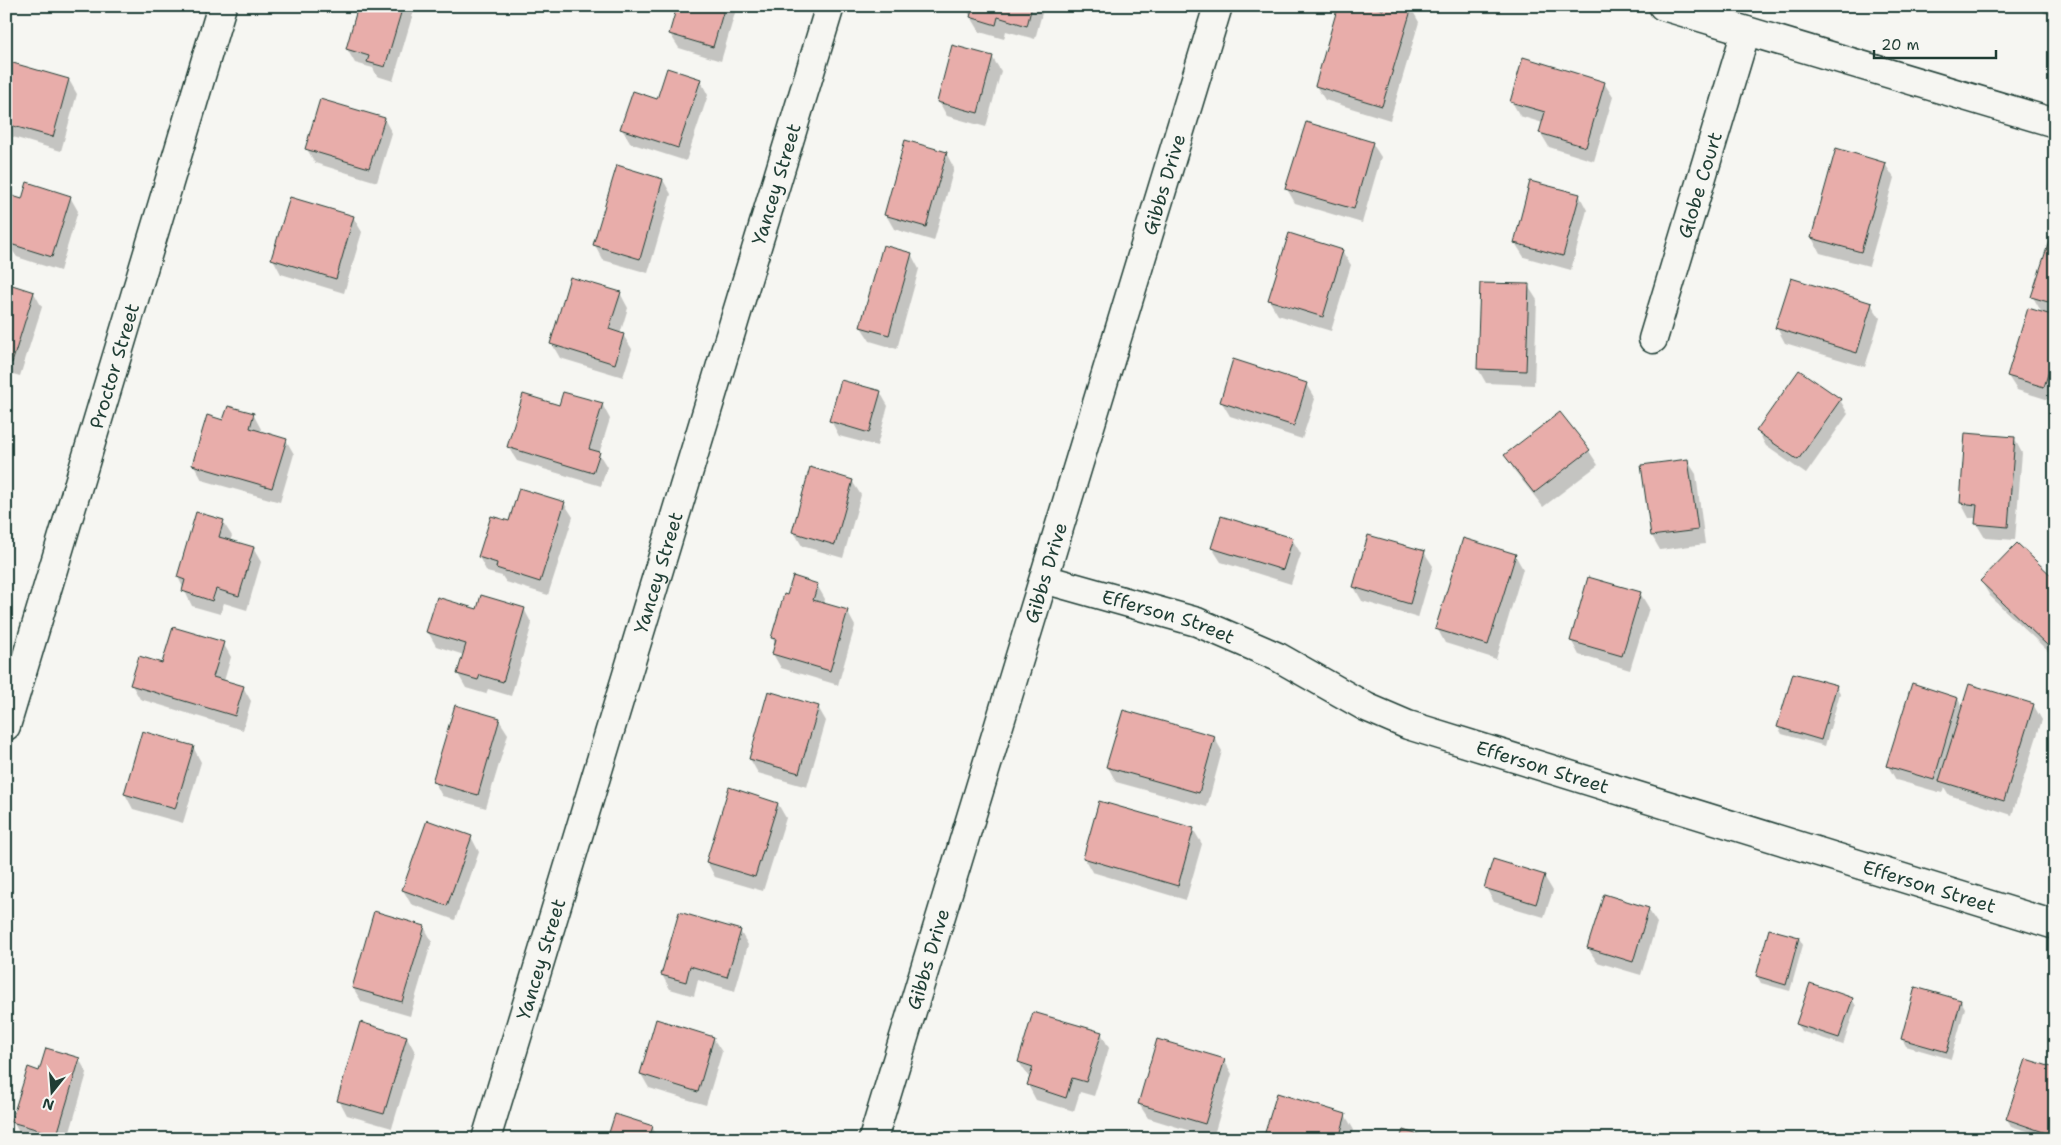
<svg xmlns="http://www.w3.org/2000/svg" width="2061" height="1145" font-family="'Shantell Sans',sans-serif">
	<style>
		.shadow { fill: #0003 }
		.building { fill: #e8adaa; stroke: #1f3d34 }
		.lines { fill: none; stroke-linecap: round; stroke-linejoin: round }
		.minor-casing { stroke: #1f3d34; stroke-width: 31 }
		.tertiary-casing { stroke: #1f3d34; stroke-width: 31 }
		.minor { stroke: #f6f6f2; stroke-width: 28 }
		.tertiary { stroke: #f6f6f2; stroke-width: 28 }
		.labels { text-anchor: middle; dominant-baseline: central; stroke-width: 4.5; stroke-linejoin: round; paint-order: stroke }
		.street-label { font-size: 19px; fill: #1f3d34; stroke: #f6f6f2 }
	</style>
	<rect width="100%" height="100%" fill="#f6f6f2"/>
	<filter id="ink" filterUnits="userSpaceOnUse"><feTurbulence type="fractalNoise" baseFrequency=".02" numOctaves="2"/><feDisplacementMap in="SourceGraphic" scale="10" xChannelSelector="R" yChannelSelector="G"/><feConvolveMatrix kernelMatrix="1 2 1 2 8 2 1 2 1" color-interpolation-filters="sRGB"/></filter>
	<g filter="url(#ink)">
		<g class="shadow">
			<path d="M 359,6 L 415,7 L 393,81 L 377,76 L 373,68 L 355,63 L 347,49 Z"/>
			<path d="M 678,6 L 737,6 L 721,61 L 679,48 L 670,34 Z"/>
			<path d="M 961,6 L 1044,6 L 1035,39 L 1006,31 L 1004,39 L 980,32 L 968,12 L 963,10 Z"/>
			<path d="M 1386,6 L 1411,8 L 1419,22 L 1390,120 L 1325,100 L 1316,86 L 1384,11 Z"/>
			<path d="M 2040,6 L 2055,6 L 2055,16 L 2044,13 Z"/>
			<path d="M 992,57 L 1001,71 L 986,127 L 947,116 L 939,102 Z"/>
			<path d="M 6,62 L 69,80 L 77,94 L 61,151 L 6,135 Z"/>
			<path d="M 700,80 L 708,95 L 686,161 L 630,143 L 622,129 L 658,100 Z"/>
			<path d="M 1604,83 L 1613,97 L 1594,161 L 1549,147 L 1540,132 L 1543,123 L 1520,116 L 1512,102 Z"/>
			<path d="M 384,119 L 392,133 L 377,182 L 315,163 L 307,149 Z"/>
			<path d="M 1372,143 L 1381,157 L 1362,223 L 1295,203 L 1287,189 Z"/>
			<path d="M 946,153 L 954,168 L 934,241 L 894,229 L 886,215 Z"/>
			<path d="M 1885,164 L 1894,178 L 1869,266 L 1820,253 L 1812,238 Z"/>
			<path d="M 663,180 L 671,194 L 648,273 L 603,260 L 595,245 Z"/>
			<path d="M 6,195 L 23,200 L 70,197 L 78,211 L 60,271 L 17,257 L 12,250 L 6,248 Z"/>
			<path d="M 1579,195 L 1587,210 L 1571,270 L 1524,257 L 1515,243 Z"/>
			<path d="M 353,217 L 362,232 L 344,293 L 281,274 L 273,259 Z"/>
			<path d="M 2055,227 L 2055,392 L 2052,401 L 2017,390 L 2008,376 L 2042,313 L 2033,297 Z"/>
			<path d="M 1342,251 L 1351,265 L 1331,331 L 1278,315 L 1269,300 Z"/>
			<path d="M 911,254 L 919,269 L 897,349 L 870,341 L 861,327 Z"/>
			<path d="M 6,285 L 34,293 L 42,307 L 20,376 L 6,372 Z"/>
			<path d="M 1528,286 L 1537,300 L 1534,385 L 1486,383 L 1478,369 Z"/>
			<path d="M 620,293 L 628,308 L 620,334 L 623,335 L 632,349 L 623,377 L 560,358 L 552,344 Z"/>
			<path d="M 1871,304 L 1880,318 L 1865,367 L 1785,343 L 1777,328 Z"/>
			<path d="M 1306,384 L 1315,399 L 1302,439 L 1230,416 L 1221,401 Z"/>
			<path d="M 880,392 L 888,406 L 877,446 L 839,436 L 831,421 Z"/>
			<path d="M 1840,400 L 1848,414 L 1806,474 L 1766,446 L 1758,431 Z"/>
			<path d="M 602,404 L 610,419 L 599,454 L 607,467 L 601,486 L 517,461 L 508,447 L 560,407 Z"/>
			<path d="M 253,414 L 261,429 L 260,432 L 286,440 L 294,454 L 280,502 L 202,480 L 194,465 L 224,422 Z"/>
			<path d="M 1560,414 L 1589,451 L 1598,465 L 1543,507 L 1514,470 L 1506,455 Z"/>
			<path d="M 2014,438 L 2022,453 L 2015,540 L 1985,538 L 1976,523 L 1977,518 L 1969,518 L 1961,503 Z"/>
			<path d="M 1687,460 L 1696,474 L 1705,544 L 1660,550 L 1652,536 Z"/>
			<path d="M 852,481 L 861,495 L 843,558 L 802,546 L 794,532 Z"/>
			<path d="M 564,503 L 573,517 L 548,595 L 506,582 L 502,576 L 487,572 L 479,557 L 510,523 Z"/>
			<path d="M 223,522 L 232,536 L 230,541 L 253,548 L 261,562 L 247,610 L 224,603 L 220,614 L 192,606 L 178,577 Z"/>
			<path d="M 1292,539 L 1301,554 L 1291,584 L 1221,562 L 1212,548 Z"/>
			<path d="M 1424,552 L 1433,566 L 1418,618 L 1362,601 L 1354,587 Z"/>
			<path d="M 1515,555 L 1523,569 L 1496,659 L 1445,643 L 1437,628 Z"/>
			<path d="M 1981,581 L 2055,581 L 2055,658 L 1990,596 Z"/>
			<path d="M 817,585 L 825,599 L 824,604 L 847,611 L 855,626 L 838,685 L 781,668 L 773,654 L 776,644 L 772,638 L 788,597 Z"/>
			<path d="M 1640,593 L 1649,608 L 1630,670 L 1579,655 L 1571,640 Z"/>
			<path d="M 524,609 L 532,624 L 511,696 L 488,689 L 486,694 L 466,688 L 458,674 L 464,655 L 436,646 L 428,632 L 477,611 Z"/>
			<path d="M 223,643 L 231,657 L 224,681 L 243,687 L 251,701 L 243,730 L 140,699 L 132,685 L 163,664 Z"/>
			<path d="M 1970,685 L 2034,706 L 2042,720 L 2012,815 L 1949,795 L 1944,787 L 1942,793 L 1896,780 L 1888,766 L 1958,699 L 1963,708 Z"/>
			<path d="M 1836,686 L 1840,693 L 1825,746 L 1782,734 L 1778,727 Z"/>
			<path d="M 818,707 L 826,721 L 807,787 L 758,773 L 750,759 Z"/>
			<path d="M 499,720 L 508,734 L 486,808 L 442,796 L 434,781 Z"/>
			<path d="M 1214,737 L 1222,751 L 1207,807 L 1116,782 L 1108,767 Z"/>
			<path d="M 193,747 L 201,762 L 183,823 L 133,809 L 125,794 Z"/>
			<path d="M 778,804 L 786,818 L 763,891 L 715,877 L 707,862 Z"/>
			<path d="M 1193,829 L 1202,844 L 1186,900 L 1092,872 L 1084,858 Z"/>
			<path d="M 471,837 L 479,852 L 455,920 L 411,904 L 403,890 Z"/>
			<path d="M 1544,876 L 1553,891 L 1544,917 L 1494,902 L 1486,888 Z"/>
			<path d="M 1648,909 L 1657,923 L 1641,975 L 1597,962 L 1588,948 Z"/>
			<path d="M 424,927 L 432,941 L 410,1016 L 362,1002 L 353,988 Z"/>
			<path d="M 740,931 L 748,945 L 735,991 L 698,980 L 694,996 L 670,989 L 662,975 Z"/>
			<path d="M 1770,931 L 1799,938 L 1803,945 L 1790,991 L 1761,983 L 1757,976 Z"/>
			<path d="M 1852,999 L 1856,1006 L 1843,1045 L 1801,1031 L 1797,1024 Z"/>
			<path d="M 1961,1001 L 1965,1008 L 1951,1059 L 1906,1046 L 1902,1039 Z"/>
			<path d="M 1101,1033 L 1109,1048 L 1094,1096 L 1080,1092 L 1074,1111 L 1036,1100 L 1028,1085 L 1031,1077 L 1028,1076 L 1019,1062 Z"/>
			<path d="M 407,1037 L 415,1052 L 392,1128 L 347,1115 L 339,1100 Z"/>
			<path d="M 713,1038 L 722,1052 L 706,1105 L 649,1088 L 641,1074 Z"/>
			<path d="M 79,1059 L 87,1073 L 68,1139 L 31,1139 L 21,1136 L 13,1122 L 40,1072 Z"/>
			<path d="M 1224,1060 L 1232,1074 L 1213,1138 L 1148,1118 L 1139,1104 Z"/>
			<path d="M 2055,1070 L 2055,1134 L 2053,1139 L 2011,1126 L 2007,1119 Z"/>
			<path d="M 1345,1115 L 1354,1130 L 1351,1139 L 1265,1139 Z"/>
			<path d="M 652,1127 L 659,1139 L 609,1139 Z"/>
		</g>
		<g class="building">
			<path d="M 358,6 L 403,6 L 385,67 L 367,62 L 369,56 L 346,49 Z"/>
			<path d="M 677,6 L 725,6 L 713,47 L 669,34 Z"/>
			<path d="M 1032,6 L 1027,26 L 998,17 L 996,25 L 970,17 L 972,10 L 963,7 Z"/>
			<path d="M 1338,6 L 1372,6 L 1383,10 L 1384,6 L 1412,7 L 1382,106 L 1315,86 Z"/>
			<path d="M 952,45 L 993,56 L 978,113 L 937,102 Z"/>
			<path d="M 1523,57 L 1605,82 L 1586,147 L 1539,133 L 1545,112 L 1510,102 Z"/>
			<path d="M 6,61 L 69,79 L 53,137 L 6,124 Z"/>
			<path d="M 667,68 L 701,79 L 678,148 L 620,129 L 633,91 L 657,99 Z"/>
			<path d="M 320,99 L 385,118 L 369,168 L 305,149 Z"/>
			<path d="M 1306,122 L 1373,142 L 1354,209 L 1285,189 Z"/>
			<path d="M 905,140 L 947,152 L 926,227 L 884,215 Z"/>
			<path d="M 1836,148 L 1886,163 L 1861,252 L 1811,238 Z"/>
			<path d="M 617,165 L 663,179 L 640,259 L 593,245 Z"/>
			<path d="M 1530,181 L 1580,194 L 1563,256 L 1514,243 Z"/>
			<path d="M 27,182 L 71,196 L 52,257 L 7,243 L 9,237 L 6,236 L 6,194 L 22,199 Z"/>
			<path d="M 290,197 L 354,216 L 336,279 L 271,259 Z"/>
			<path d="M 2055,223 L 2055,304 L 2031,297 Z"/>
			<path d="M 1289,233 L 1343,250 L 1323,317 L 1268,300 Z"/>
			<path d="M 883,245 L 912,253 L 889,335 L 860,327 Z"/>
			<path d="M 570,277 L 621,292 L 609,329 L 624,334 L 615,364 L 550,344 Z"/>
			<path d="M 1791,278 L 1872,303 L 1857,353 L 1775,328 Z"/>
			<path d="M 6,283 L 34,292 L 12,363 L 6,361 Z"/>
			<path d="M 1480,283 L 1529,284 L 1526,371 L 1477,369 Z"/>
			<path d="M 2028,308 L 2055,316 L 2055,352 L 2044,387 L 2007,376 Z"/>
			<path d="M 1233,359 L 1307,383 L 1294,426 L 1220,402 Z"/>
			<path d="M 1799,370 L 1841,399 L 1798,460 L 1756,431 Z"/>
			<path d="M 841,380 L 881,391 L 869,433 L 829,421 Z"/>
			<path d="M 563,392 L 603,403 L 589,449 L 600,452 L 593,473 L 507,447 L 523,394 L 559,405 Z"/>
			<path d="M 228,406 L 254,413 L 250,428 L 287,439 L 272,488 L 192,465 L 207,415 L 223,420 Z"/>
			<path d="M 1560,412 L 1590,450 L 1534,493 L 1504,455 Z"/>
			<path d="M 1965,433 L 2015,437 L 2008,527 L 1975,524 L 1977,505 L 1960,503 Z"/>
			<path d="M 1688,459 L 1698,530 L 1651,536 L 1641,465 Z"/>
			<path d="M 810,467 L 853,480 L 835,545 L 792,532 Z"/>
			<path d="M 519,488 L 565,502 L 540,582 L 496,568 L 497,563 L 478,557 L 491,516 L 509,521 Z"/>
			<path d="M 196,512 L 224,520 L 219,537 L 254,547 L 239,596 L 216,589 L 212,601 L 182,591 L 185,580 L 177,577 Z"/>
			<path d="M 1221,516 L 1293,538 L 1283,570 L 1211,548 Z"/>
			<path d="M 1368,535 L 1425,551 L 1410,604 L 1353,587 Z"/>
			<path d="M 1463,538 L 1516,554 L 1488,645 L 1435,629 Z"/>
			<path d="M 2017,543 L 2055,579 L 2055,639 L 2048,646 L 1980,581 Z"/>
			<path d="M 793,576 L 818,584 L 813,600 L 848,610 L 830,671 L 772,654 L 776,639 L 771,638 L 784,594 L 787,595 Z"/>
			<path d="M 1588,577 L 1641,592 L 1622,656 L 1570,641 Z"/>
			<path d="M 481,595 L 525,608 L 503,682 L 480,675 L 478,680 L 457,674 L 466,644 L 426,632 L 437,597 L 477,609 Z"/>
			<path d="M 173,627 L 224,642 L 213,677 L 244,686 L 235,716 L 130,685 L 139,656 L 162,663 Z"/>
			<path d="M 1793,673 L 1837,685 L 1821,740 L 1777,727 Z"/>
			<path d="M 1912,683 L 1958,698 L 1934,780 L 1886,766 Z"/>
			<path d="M 1969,684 L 2034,704 L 2004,801 L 1939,781 Z"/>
			<path d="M 768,691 L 819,706 L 799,773 L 749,759 Z"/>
			<path d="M 455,705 L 500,718 L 478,795 L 432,782 Z"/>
			<path d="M 1123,710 L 1215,736 L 1199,793 L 1106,767 Z"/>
			<path d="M 142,731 L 194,746 L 175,809 L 124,794 Z"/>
			<path d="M 729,787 L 778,803 L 755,877 L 706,862 Z"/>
			<path d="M 1099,801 L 1194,828 L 1178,886 L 1083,858 Z"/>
			<path d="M 427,820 L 472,836 L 447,906 L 402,890 Z"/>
			<path d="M 1493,859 L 1545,875 L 1536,904 L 1484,888 Z"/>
			<path d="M 1604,894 L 1649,908 L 1633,962 L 1587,948 Z"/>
			<path d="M 374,911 L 425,926 L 402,1002 L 352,988 Z"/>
			<path d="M 679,912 L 741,930 L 727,977 L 690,966 L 686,982 L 661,975 Z"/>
			<path d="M 1769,929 L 1799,937 L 1786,985 L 1756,976 Z"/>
			<path d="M 1810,983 L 1853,998 L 1839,1038 L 1796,1024 Z"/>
			<path d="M 1915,987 L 1961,1000 L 1947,1052 L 1901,1039 Z"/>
			<path d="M 1033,1012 L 1102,1032 L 1086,1082 L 1072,1078 L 1066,1098 L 1027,1085 L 1033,1067 L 1018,1062 Z"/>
			<path d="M 656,1019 L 714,1037 L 698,1092 L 640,1074 Z"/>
			<path d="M 360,1022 L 407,1036 L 384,1114 L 337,1101 Z"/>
			<path d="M 1157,1039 L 1225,1059 L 1205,1124 L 1138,1104 Z"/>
			<path d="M 46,1048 L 80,1058 L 57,1135 L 11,1122 L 28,1067 L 39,1071 Z"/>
			<path d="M 2026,1059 L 2055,1068 L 2055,1117 L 2049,1134 L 2006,1119 Z"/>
			<path d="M 1277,1093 L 1346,1114 L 1339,1139 L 1263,1139 Z"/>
			<path d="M 615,1114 L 653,1126 L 649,1139 L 607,1139 Z"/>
			<path d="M 1403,1130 L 1431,1139 L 1400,1139 Z"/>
		</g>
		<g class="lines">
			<defs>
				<g id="minor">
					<path d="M 1663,6 L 2055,123"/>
					<path id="s1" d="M 1653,339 L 1746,31"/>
					<path id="s2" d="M 1044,579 L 1197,622 L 1278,657 L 1366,707 L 1408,725 L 2055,925"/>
					<path id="s3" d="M 6,726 L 222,6"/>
					<path id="s4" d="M 486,1139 L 830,6"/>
				</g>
				<g id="tertiary">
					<path id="s5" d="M 873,1139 L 1218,6"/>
				</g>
			</defs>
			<use href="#minor" class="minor-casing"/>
			<use href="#tertiary" class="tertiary-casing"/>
			<use href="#minor" class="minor"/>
			<use href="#tertiary" class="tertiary"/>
		</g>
	</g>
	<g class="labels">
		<g class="street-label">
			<text stroke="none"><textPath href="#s4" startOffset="998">Yancey Street</textPath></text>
			<text stroke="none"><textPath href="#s5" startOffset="998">Gibbs Drive</textPath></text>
			<text stroke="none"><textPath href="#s1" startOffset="161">Globe Court</textPath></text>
			<text stroke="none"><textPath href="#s3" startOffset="376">Proctor Street</textPath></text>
			<text stroke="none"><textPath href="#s4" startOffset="592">Yancey Street</textPath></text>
			<text stroke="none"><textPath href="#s5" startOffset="592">Gibbs Drive</textPath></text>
			<text stroke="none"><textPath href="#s2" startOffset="130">Efferson Street</textPath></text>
			<text stroke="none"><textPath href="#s2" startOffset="535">Efferson Street</textPath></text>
			<text stroke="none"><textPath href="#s2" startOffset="940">Efferson Street</textPath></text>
			<text stroke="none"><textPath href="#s4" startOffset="188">Yancey Street</textPath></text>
			<text stroke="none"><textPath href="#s5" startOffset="188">Gibbs Drive</textPath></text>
		</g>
	</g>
	<rect width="2061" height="1145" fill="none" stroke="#f6f6f2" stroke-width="25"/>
	<rect x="12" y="12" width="2036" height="1120" fill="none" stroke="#1f3d34" stroke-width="2" filter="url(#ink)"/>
	<g transform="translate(52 1092) rotate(197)" stroke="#f6f6f2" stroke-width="4" paint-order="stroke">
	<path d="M0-4L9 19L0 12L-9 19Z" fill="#1f3d34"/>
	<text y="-8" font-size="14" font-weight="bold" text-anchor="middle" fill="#1f3d34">N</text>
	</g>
	<path d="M1874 50v8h122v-8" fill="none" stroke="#1f3d34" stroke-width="2.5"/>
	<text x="1881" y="50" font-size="15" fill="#1f3d34" stroke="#f6f6f2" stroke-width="4" paint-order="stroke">20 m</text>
</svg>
